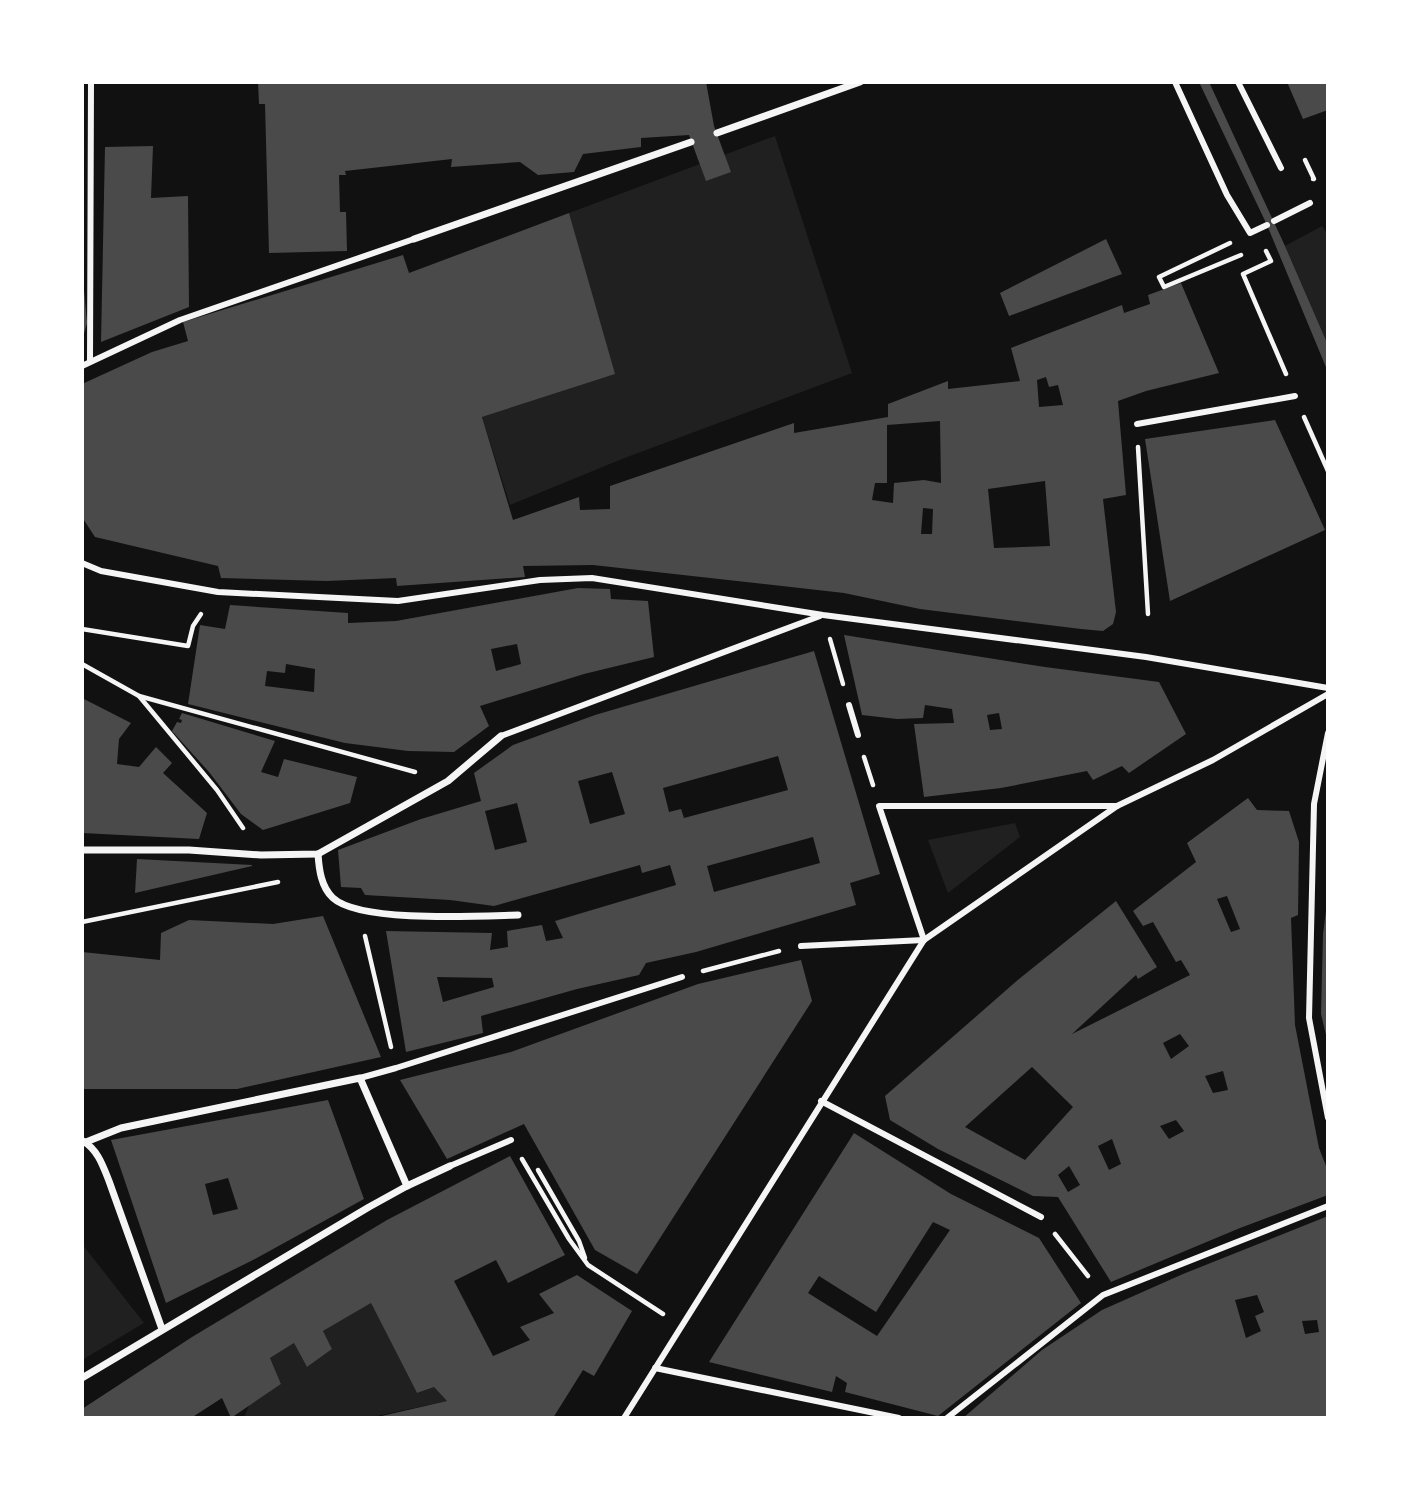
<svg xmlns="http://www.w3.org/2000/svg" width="1410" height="1500" font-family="'Archivo Narrow',sans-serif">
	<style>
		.green { fill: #202020 }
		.building { fill: #4a4a4a; fill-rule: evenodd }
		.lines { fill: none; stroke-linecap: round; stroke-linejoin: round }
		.path { stroke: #f5f5f5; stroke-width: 4.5 }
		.pedestrian { stroke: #f5f5f5; stroke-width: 6 }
		.minor { stroke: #f5f5f5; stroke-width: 7 }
	</style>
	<rect width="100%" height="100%" fill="#111"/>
	<g class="green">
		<path d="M 775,136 L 852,373 L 622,459 L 510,505 L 482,417 L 614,374 L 569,213 Z"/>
		<path d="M 1322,226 L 1328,235 L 1328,345 L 1285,246 Z"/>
		<path d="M 1015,823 L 1020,837 L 948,893 L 928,840 Z"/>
		<path d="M 82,1244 L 144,1323 L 82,1360 Z"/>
		<path d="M 371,1303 L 417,1393 L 434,1387 L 447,1401 L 367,1418 L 244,1418 L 249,1405 L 281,1384 L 270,1358 L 294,1343 L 307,1367 L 332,1349 L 323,1331 Z"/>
	</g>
	<g class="building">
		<path d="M 258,82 L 706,82 L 714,126 L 731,172 L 706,181 L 689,135 L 641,138 L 641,147 L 583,154 L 574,172 L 538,175 L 520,162 L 451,167 L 452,159 L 345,171 L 346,175 L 339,175 L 340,212 L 346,212 L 347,251 L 269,253 L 265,104 L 259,104 Z"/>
		<path d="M 1199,82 L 1209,82 L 1285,246 L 1328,345 L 1328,372 L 1267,225 Z"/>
		<path d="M 1287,82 L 1328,82 L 1328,110 L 1303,119 Z"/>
		<path d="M 153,146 L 151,198 L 188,196 L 189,307 L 101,342 L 105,147 Z"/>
		<path d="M 569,213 L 615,374 L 482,417 L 513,520 L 579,497 L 580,510 L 610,509 L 610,486 L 794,423 L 794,433 L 888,417 L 888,404 L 948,381 L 948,389 L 1020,381 L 1011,348 L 1122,305 L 1124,313 L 1150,304 L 1148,295 L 1181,283 L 1219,373 L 1146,391 L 1118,401 L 1126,495 L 1103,499 L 1116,612 L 1113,624 L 1103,631 L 1081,629 L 920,609 L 844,593 L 593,565 L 523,566 L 525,577 L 397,586 L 396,578 L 327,581 L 221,578 L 218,566 L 95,537 L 82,517 L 82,384 L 152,352 L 188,341 L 183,322 L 403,255 L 409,273 ZM 1046,377 L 1049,387 L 1058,385 L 1063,405 L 1039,407 L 1037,380 ZM 940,421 L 941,483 L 924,480 L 894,483 L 893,503 L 872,500 L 875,483 L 887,483 L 887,425 ZM 1045,481 L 1050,546 L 994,548 L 988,489 ZM 923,508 L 933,509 L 932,534 L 921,534 Z"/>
		<path d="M 1106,239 L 1122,274 L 1009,316 L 1000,293 Z"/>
		<path d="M 82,290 L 84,290 L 87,323 L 83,337 Z"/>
		<path d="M 1275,420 L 1325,530 L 1170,601 L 1145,439 Z"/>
		<path d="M 578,588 L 610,589 L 611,599 L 648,601 L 654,657 L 584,674 L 480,706 L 489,726 L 454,752 L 408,751 L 345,743 L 188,704 L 200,625 L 225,629 L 230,605 L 348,613 L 348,623 L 396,621 ZM 517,644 L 521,664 L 496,671 L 491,649 ZM 286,664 L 315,669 L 314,692 L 265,686 L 267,671 L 285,673 Z"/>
		<path d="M 844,635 L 1045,667 L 1159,682 L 1186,734 L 1129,773 L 1122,766 L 1093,780 L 1087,771 L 1001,788 L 924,797 L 914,724 L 954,723 L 952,709 L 925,705 L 923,718 L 897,719 L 862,715 ZM 999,713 L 1002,729 L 990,730 L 987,715 Z"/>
		<path d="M 814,651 L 880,874 L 850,883 L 856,905 L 696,952 L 646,963 L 639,975 L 577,989 L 481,1016 L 483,1033 L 406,1052 L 386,931 L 492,933 L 490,950 L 508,947 L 507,931 L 542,925 L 546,941 L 563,938 L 555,921 L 676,885 L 670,865 L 642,873 L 640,865 L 494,906 L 450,900 L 365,895 L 361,888 L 341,887 L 338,850 L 421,819 L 481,801 L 474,773 L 513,745 L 595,715 ZM 778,756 L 788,790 L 684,818 L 681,809 L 669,812 L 663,788 ZM 612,772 L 625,814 L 590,824 L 578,781 ZM 517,803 L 527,842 L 495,850 L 485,811 ZM 813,837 L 820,863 L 714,892 L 707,866 ZM 437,977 L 492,978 L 494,987 L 443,1002 Z"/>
		<path d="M 82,698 L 131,723 L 119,739 L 117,764 L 139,767 L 156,747 L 172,763 L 163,773 L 207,813 L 199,839 L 82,833 L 84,751 L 82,750 Z"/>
		<path d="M 182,713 L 275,741 L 261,772 L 278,777 L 284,759 L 357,777 L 350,803 L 263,830 L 241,814 L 209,772 L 172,731 L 177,722 L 181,723 L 182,720 L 179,719 Z"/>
		<path d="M 1248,798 L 1257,810 L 1289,811 L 1299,842 L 1298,915 L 1291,918 L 1295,1025 L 1319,1148 L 1328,1171 L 1328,1195 L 1240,1228 L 1111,1282 L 1058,1197 L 1033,1196 L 938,1149 L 890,1120 L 885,1096 L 1019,979 L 1116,901 L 1157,967 L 1138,979 L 1136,975 L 1072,1034 L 1190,975 L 1181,960 L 1176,962 L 1153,922 L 1143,926 L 1133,911 L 1196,862 L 1187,843 ZM 1227,896 L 1240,929 L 1231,932 L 1217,899 ZM 1180,1034 L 1189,1046 L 1171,1059 L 1163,1043 ZM 1032,1067 L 1073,1107 L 1025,1160 L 965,1127 ZM 1223,1071 L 1228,1090 L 1213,1093 L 1205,1076 ZM 1176,1120 L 1184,1131 L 1169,1139 L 1160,1126 ZM 1112,1139 L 1121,1164 L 1109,1170 L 1098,1146 ZM 1069,1166 L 1080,1185 L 1068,1192 L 1058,1175 Z"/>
		<path d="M 137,859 L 252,865 L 252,866 L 135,893 Z"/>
		<path d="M 1326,911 L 1328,911 L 1327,1039 L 1321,1014 L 1323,934 Z"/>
		<path d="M 323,916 L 381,1057 L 237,1089 L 82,1089 L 82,952 L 160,960 L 161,933 L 189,920 L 273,924 Z"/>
		<path d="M 801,960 L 812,1001 L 637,1274 L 595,1250 L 524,1124 L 447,1159 L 400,1080 L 511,1052 L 698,984 Z"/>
		<path d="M 328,1100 L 364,1199 L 253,1260 L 166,1303 L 111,1140 ZM 228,1178 L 238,1209 L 213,1215 L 205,1184 Z"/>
		<path d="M 854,1133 L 951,1194 L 1039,1238 L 1081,1303 L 938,1416 L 845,1392 L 847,1383 L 836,1376 L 832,1392 L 709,1362 ZM 933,1222 L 950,1230 L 877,1336 L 808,1293 L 819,1276 L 876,1312 Z"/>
		<path d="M 510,1156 L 565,1255 L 508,1283 L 496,1260 L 454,1281 L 493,1356 L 530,1340 L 520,1327 L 554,1313 L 539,1294 L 577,1275 L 632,1311 L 594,1376 L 583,1370 L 553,1418 L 373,1418 L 447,1401 L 434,1387 L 417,1393 L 371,1303 L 323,1331 L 332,1349 L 307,1367 L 294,1343 L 270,1358 L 281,1384 L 231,1418 L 222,1398 L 191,1418 L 82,1418 L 82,1409 L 192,1337 L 387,1220 Z"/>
		<path d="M 1328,1216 L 1328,1418 L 963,1418 L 1042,1350 L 1102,1310 L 1183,1274 ZM 1257,1295 L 1264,1312 L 1255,1316 L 1261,1331 L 1246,1338 L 1235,1300 ZM 1317,1320 L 1319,1332 L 1305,1334 L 1302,1321 Z"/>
	</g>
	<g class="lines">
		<g class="path">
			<path d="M 1305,160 L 1314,179 L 1313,179"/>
			<path d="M 1230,243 L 1159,277 L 1164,287 L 1241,255"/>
			<path d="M 1266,251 L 1271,261 L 1243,274 L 1286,374"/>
			<path d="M 1304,417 L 1328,471"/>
			<path d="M 1138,447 L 1148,614"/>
			<path d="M 82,629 L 188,646 L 193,626 L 201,614"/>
			<path d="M 830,639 L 843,684"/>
			<path d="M 82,664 L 139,696 L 217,790 L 243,828"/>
			<path d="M 139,696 L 415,772"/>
			<path d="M 864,757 L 873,785"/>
			<path d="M 82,922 L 278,882"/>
			<path d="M 365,936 L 391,1047"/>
			<path d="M 703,971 L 779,951"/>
			<path d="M 522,1159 L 569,1239 L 588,1265 L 663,1314"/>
			<path d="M 538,1170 L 579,1241 L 585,1258"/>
			<path d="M 1055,1234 L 1088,1276"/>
		</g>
		<g class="pedestrian">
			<path d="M 1175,82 L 1227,195 L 1250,233 L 1267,225"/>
			<path d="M 1238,82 L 1281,168"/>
			<path d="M 1274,221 L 1310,203"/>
			<path d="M 90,361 L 91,82"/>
			<path d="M 82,366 L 180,320 L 414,239"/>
			<path d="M 1137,424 L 1295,396"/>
			<path d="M 82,563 L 101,571 L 218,592 L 398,601 L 540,580 L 592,578 L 823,615 L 1146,657 L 1328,688"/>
			<path d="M 849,705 L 858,735"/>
			<path d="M 1328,733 L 1314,804 L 1309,1018 L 1328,1118"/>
			<path d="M 501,736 L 820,616"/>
			<path d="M 801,946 L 924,940 L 879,806 L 1117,806"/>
			<path d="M 360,1078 L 396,1068 L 682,977"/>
			<path d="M 821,1101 L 1041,1217"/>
			<path d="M 450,1166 L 511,1140"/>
			<path d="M 655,1368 L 899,1418"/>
			<path d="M 624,1418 L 924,940 L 1117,806 L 1213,760 L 1328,694"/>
			<path d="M 947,1418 L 1103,1295 L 1328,1206"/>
		</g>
		<g class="minor">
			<path d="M 717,133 L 860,82"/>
			<path d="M 414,239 L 691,142"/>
			<path d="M 82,850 L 189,850 L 261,855 L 318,854 L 448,781 L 501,736"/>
			<path d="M 318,854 C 319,869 321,887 333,898 C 360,923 480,916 518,915"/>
			<path d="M 83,1141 C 98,1150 103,1166 109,1181 L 162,1329"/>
			<path d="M 86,1142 L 121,1128 L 360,1078 L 407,1186"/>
			<path d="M 82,1378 L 369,1207 L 407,1186 L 450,1166"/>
		</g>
	</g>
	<rect width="1410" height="1500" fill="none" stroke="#ffffff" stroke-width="168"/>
</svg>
